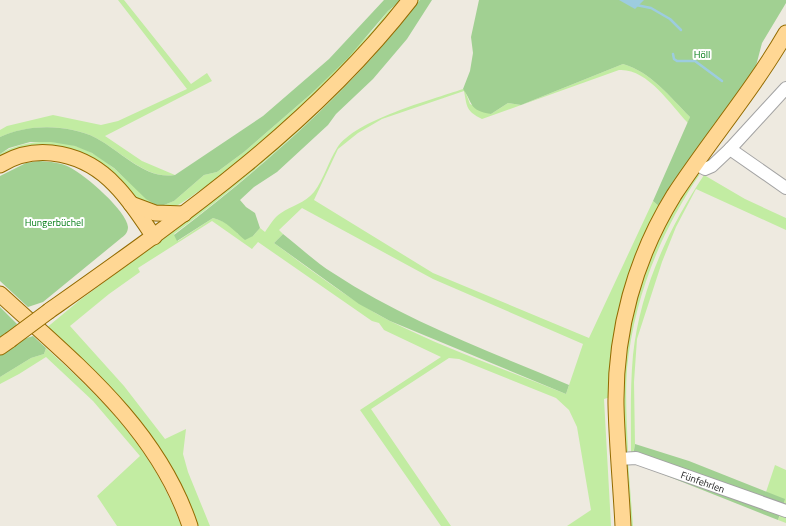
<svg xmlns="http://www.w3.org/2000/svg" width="786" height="526" font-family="'Titillium Web',sans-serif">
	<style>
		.grass { fill: #c2eca2; fill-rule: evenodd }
		.forest { fill: #a1d092 }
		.water { fill: #9dccdf }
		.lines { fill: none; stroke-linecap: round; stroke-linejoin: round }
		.stream { stroke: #9dccdf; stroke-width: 2.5 }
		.minor-casing { stroke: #a3a3a3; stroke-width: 14 }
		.major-casing { stroke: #936b00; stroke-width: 17 }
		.minor { stroke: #fff; stroke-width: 12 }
		.major { stroke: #ffd794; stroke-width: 15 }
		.major-bridge-casing { stroke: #936b00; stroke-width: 17; stroke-linecap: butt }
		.major-bridge { stroke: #ffd794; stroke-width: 15 }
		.labels { text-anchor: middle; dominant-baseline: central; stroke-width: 4; stroke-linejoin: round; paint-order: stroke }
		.park-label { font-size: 10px; fill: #057e17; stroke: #fff }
		.street-label { font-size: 10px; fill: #1c1c1c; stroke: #fff }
	</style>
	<rect width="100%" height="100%" fill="#eeeae0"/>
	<g class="grass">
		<path d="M 118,0 L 124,0 L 191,84 L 207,73 L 212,81 L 105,136 L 142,161 L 175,175 C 146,180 121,151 96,138 C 68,124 29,124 0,137 L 0,130 L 7,126 L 53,115 L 101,125 L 118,121 L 187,89 Z"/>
		<path d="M 417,0 L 420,0 C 406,17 392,36 377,52 C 316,120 247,179 174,234 L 178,241 L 213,218 C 223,221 233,225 238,234 L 253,236 L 260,228 L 265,232 C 270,225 274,217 281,213 C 291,206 305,203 314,192 C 324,179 328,162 337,148 C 355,120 431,100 463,89 L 465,91 L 470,104 L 491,114 L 508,103 L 521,105 L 623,64 C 651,72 670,97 690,117 L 688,123 C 670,104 647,68 619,70 L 482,119 C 466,111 467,107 464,91 L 382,119 L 358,133 L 338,149 L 314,200 L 433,273 L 589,338 L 653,201 L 660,207 L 611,397 L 604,399 L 611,526 L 567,526 L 591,510 L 577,427 L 569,410 L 556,398 L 459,359 L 449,358 L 371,409 L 451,526 L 441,526 L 360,410 L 441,357 L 384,330 L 379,323 L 372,321 L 258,242 L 252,249 L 212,221 L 138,268 L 140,272 L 109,294 L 70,326 L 124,386 L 165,439 L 186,429 L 183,454 L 188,472 L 210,526 L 196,526 L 180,488 L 45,329 L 80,300 L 172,232 L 239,180 ZM 302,208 L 433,279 L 583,344 L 566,394 C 507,370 446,349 390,321 C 348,299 311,270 274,243 L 283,234 L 279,230 Z"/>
		<path d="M 399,4 C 339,73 274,144 196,193 C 185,201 172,211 158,210 C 143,208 104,170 91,159 L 0,159 L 0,154 C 27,138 64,138 92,153 C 106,160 117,171 128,181 C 139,190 152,197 164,205 L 174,201 L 204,175 L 217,172 L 244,152 L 312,93 L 374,29 L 388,11 Z"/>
		<path d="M 700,174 C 660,233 634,298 627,369 C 625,397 627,425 628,452 L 624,450 L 623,368 L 635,298 L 664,223 L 694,176 Z"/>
		<path d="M 704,175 L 745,199 L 786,218 L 786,230 L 696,189 L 676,227 L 662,262 L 637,339 L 634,382 L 635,444 L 633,454 L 631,453 C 631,421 630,388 633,355 C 640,290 668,229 704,175 Z"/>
		<path d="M 46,348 C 106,403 153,448 181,526 L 117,526 L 97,496 L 140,456 L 93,401 L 46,357 L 19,374 L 0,384 L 0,377 L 31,358 L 44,354 Z"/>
		<path d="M 628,461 L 633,526 L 629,526 L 624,462 Z"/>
		<path d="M 775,465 L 786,470 L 786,523 L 778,520 L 782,511 L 766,492 Z"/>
	</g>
	<g class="forest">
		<path d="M 384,0 L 402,0 L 388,11 L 348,58 L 312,93 L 244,152 L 217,172 L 204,175 L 174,201 L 164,205 L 156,205 L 146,199 L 114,168 L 92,153 L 75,146 L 51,142 L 30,142 L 9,148 L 0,154 L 0,137 C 28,124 68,124 96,138 C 121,151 145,180 175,175 L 263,116 L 329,59 Z"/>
		<path d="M 420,0 L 432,0 L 407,39 L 373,79 L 336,114 L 328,125 L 277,172 L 254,187 L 240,200 L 246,207 L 255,213 L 260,228 L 253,236 L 245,240 C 234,231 228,222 213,218 L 177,241 L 174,235 C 264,166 351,91 420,0 Z"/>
		<path d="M 479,0 L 786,0 L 786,3 L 762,43 L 756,66 L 741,96 L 660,207 L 653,201 L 690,117 C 670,97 651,72 623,64 L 521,105 L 508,103 L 491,114 C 468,110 474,104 463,89 L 470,71 L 473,53 L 471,37 Z"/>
		<path d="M 39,161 C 50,162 61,162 71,168 C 85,175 127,211 128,227 C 128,233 124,236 120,239 L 43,302 L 28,307 L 0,281 L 0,176 L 26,163 Z"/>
		<path d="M 283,234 C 300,247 315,262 333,273 C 406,321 489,351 569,385 L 566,394 L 390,321 L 359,304 L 274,243 Z"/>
		<path d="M 0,307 L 17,324 L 12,331 L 0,340 Z"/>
		<path d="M 33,336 L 46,348 L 44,354 L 31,358 L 0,377 L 0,354 L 17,341 Z"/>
		<path d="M 635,444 L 689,461 L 785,499 L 778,520 L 632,462 Z"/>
	</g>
	<path class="water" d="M 619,0 L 644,0 L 635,9 Z"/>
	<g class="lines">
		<g class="stream">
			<path d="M 636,5 L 651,8 L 670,19 L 681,30"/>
			<path d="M 673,54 L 674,59 L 677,61 L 695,61 L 722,81"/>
		</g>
		<defs>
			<g id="minor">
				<path d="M 730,149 L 786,188"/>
				<path d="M 696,164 L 705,169 L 712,166 L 730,149 L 786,88"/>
				<path id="s1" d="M 619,459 L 636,458 L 786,511"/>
			</g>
			<g id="major">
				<path d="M 0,165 C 38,141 86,154 115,185 C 130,200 142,219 154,237"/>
				<path d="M 131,204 L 155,213 L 184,214"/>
				<path d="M 0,294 C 75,363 157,427 190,526"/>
				<path d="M 49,311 C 179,219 311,127 410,0"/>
				<path d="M 0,347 L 10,340"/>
				<path d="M 623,526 C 621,486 617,446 616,405 C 615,331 635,258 674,195 C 710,140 753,90 786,33"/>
			</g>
		</defs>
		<use href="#minor" class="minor-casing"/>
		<use href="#major" class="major-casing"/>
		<use href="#minor" class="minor"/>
		<use href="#major" class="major"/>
		<defs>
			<path id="major-bridge" d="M 10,340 L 49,311"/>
		</defs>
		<use href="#major-bridge" class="major-bridge-casing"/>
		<use href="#major-bridge" class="major-bridge"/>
	</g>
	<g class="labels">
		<g class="park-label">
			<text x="702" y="54">Höll</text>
			<text x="54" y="222">Hungerbüchel</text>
		</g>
		<g class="street-label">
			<text stroke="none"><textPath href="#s1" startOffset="88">Fünfehrlen</textPath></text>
		</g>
	</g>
</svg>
